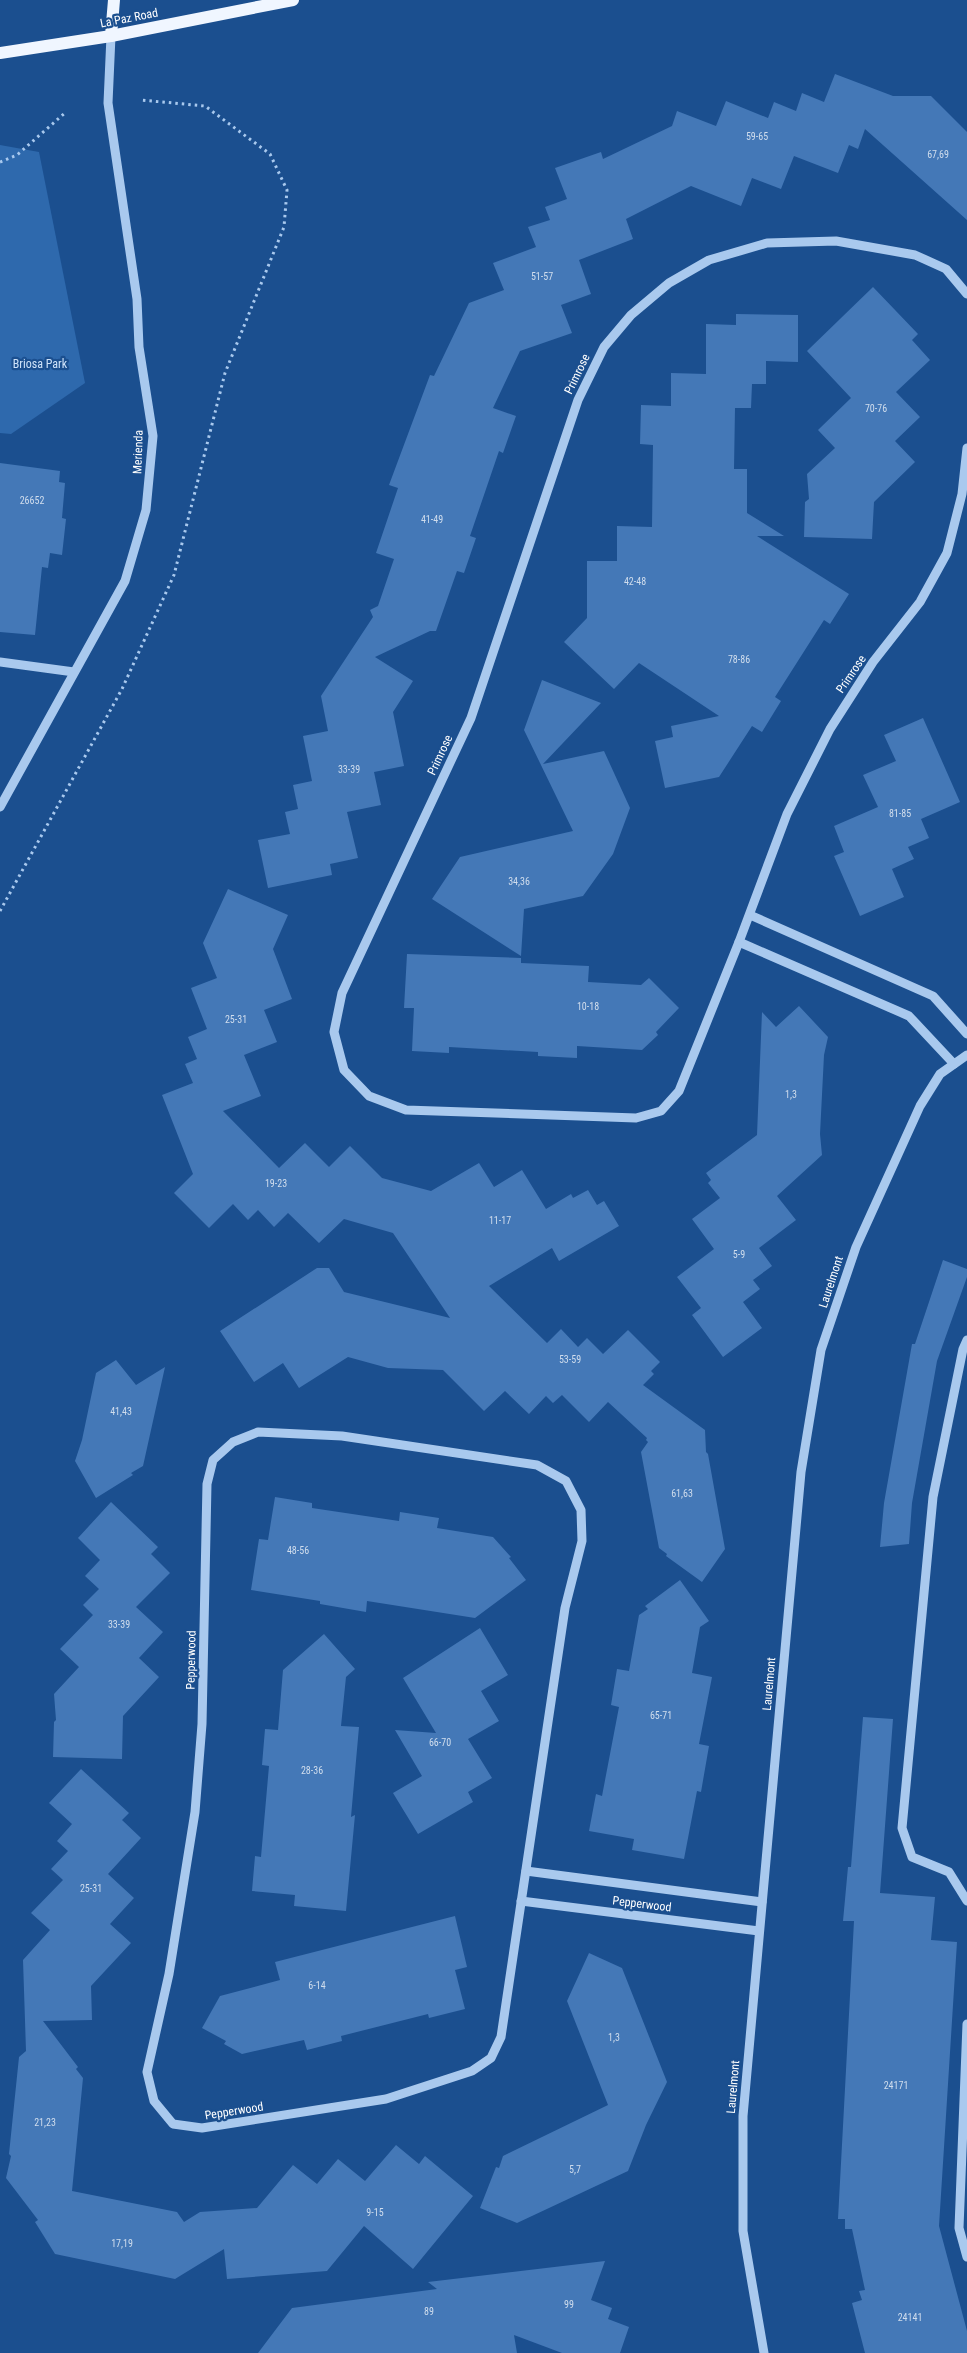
<svg xmlns="http://www.w3.org/2000/svg" width="967" height="2353" font-family="'Roboto Condensed',sans-serif">
	<style>
		.green { fill: #2e69ad }
		.building { fill: #4478b7 }
		.lines { fill: none; stroke-linecap: round; stroke-linejoin: round }
		.path { stroke: #a9c9ee; stroke-width: 3; stroke-dasharray: 2.5 4; stroke-linecap: butt }
		.minor { stroke: #a9c9ee; stroke-width: 9 }
		.major { stroke: #f0f6ff; stroke-width: 12 }
		.labels { text-anchor: middle; dominant-baseline: central; stroke-width: 4.5; stroke-linejoin: round; paint-order: stroke }
		.number-label { font-size: 10px; fill: #d0dded }
		.street-label { font-size: 12px; fill: #fff; stroke: #1b4f8f }
		.park-label { font-size: 12px; fill: #cfe3fa; stroke: #1b4f8f }
	</style>
	<rect width="100%" height="100%" fill="#1b4f8f"/>
	<path class="green" d="M 0,145 L 39,152 L 85,383 L 11,434 L 0,433 Z"/>
	<g class="building">
		<path d="M 835,74 L 893,96 L 931,96 L 967,132 L 967,220 L 865,129 L 858,149 L 849,145 L 838,173 L 794,156 L 781,189 L 752,178 L 741,206 L 691,186 L 626,219 L 633,239 L 579,260 L 591,294 L 561,305 L 572,333 L 520,351 L 493,408 L 516,416 L 503,453 L 499,451 L 470,536 L 476,538 L 464,573 L 457,571 L 436,631 L 430,631 L 375,657 L 413,681 L 393,712 L 404,766 L 374,772 L 381,805 L 347,812 L 358,858 L 330,864 L 332,875 L 268,888 L 258,840 L 290,834 L 285,812 L 298,809 L 293,785 L 312,781 L 303,736 L 328,731 L 321,696 L 373,617 L 370,610 L 378,606 L 394,559 L 376,553 L 398,488 L 389,485 L 430,375 L 434,376 L 469,303 L 504,290 L 493,263 L 536,247 L 528,227 L 550,220 L 545,207 L 567,199 L 555,168 L 601,152 L 603,159 L 672,126 L 677,111 L 716,126 L 726,101 L 768,118 L 774,102 L 796,111 L 802,93 L 824,102 Z"/>
		<path d="M 873,287 L 918,334 L 912,340 L 930,360 L 896,392 L 920,417 L 895,441 L 915,462 L 874,502 L 872,539 L 804,537 L 805,502 L 809,499 L 807,474 L 835,448 L 818,430 L 851,398 L 807,351 Z"/>
		<path d="M 736,314 L 798,315 L 798,362 L 766,361 L 766,384 L 752,384 L 751,408 L 735,408 L 734,469 L 747,469 L 747,513 L 784,536 L 757,536 L 849,594 L 830,624 L 824,620 L 775,697 L 781,701 L 762,732 L 752,726 L 719,777 L 665,788 L 655,741 L 673,737 L 671,726 L 719,716 L 639,663 L 614,689 L 564,642 L 587,618 L 587,561 L 617,561 L 617,526 L 652,527 L 653,445 L 640,444 L 641,405 L 671,406 L 671,373 L 706,374 L 706,324 L 736,325 Z"/>
		<path d="M 0,463 L 60,471 L 59,482 L 65,483 L 62,518 L 66,519 L 62,555 L 50,553 L 48,568 L 42,567 L 35,635 L 0,632 Z"/>
		<path d="M 542,680 L 601,703 L 543,764 L 604,751 L 630,808 L 613,854 L 583,896 L 524,909 L 521,956 L 432,899 L 460,857 L 573,831 L 524,730 Z"/>
		<path d="M 923,718 L 960,802 L 921,819 L 929,838 L 908,847 L 914,859 L 892,869 L 904,897 L 860,916 L 834,856 L 844,852 L 834,826 L 878,807 L 863,775 L 896,761 L 884,735 Z"/>
		<path d="M 228,889 L 288,915 L 273,949 L 292,999 L 264,1010 L 277,1042 L 244,1055 L 261,1096 L 223,1111 L 279,1168 L 305,1143 L 329,1167 L 350,1146 L 382,1178 L 431,1191 L 479,1163 L 494,1187 L 522,1170 L 546,1209 L 571,1194 L 573,1198 L 588,1190 L 597,1205 L 604,1201 L 619,1226 L 559,1261 L 552,1248 L 489,1286 L 547,1343 L 561,1329 L 578,1347 L 587,1338 L 603,1354 L 628,1330 L 660,1362 L 651,1371 L 654,1374 L 643,1385 L 705,1430 L 706,1452 L 708,1454 L 725,1549 L 702,1582 L 666,1556 L 667,1554 L 659,1548 L 641,1452 L 648,1442 L 646,1440 L 647,1438 L 608,1402 L 589,1422 L 562,1395 L 553,1403 L 546,1396 L 529,1414 L 505,1391 L 484,1411 L 443,1370 L 388,1368 L 348,1357 L 299,1388 L 283,1363 L 254,1382 L 220,1331 L 317,1268 L 329,1268 L 344,1292 L 450,1318 L 393,1233 L 344,1219 L 319,1243 L 288,1213 L 274,1227 L 258,1210 L 248,1220 L 233,1204 L 209,1228 L 174,1193 L 193,1174 L 162,1095 L 193,1083 L 185,1064 L 197,1059 L 188,1037 L 207,1029 L 191,988 L 217,978 L 203,943 Z"/>
		<path d="M 407,954 L 521,958 L 521,963 L 589,966 L 588,982 L 641,985 L 649,978 L 679,1008 L 656,1032 L 658,1035 L 642,1050 L 577,1046 L 577,1058 L 538,1056 L 538,1052 L 449,1047 L 449,1053 L 412,1051 L 414,1008 L 404,1008 Z"/>
		<path d="M 799,1006 L 828,1037 L 824,1055 L 820,1134 L 822,1155 L 777,1196 L 796,1220 L 759,1248 L 772,1266 L 753,1280 L 760,1289 L 743,1302 L 762,1328 L 723,1357 L 692,1315 L 701,1308 L 677,1277 L 714,1249 L 692,1219 L 720,1198 L 708,1183 L 711,1180 L 706,1173 L 757,1135 L 762,1012 L 776,1027 Z"/>
		<path d="M 943,1260 L 967,1269 L 967,1277 L 937,1361 L 912,1503 L 909,1544 L 880,1547 L 884,1503 L 912,1344 L 915,1344 Z"/>
		<path d="M 116,1360 L 136,1385 L 165,1367 L 143,1466 L 131,1473 L 133,1475 L 96,1498 L 75,1461 L 82,1440 L 96,1373 Z"/>
		<path d="M 275,1497 L 312,1503 L 312,1508 L 399,1521 L 400,1512 L 439,1518 L 437,1528 L 493,1537 L 511,1557 L 509,1558 L 526,1580 L 475,1618 L 367,1601 L 366,1612 L 320,1604 L 320,1601 L 251,1590 L 259,1539 L 268,1540 Z"/>
		<path d="M 111,1502 L 158,1547 L 151,1554 L 170,1573 L 136,1607 L 163,1632 L 139,1658 L 159,1677 L 123,1716 L 122,1759 L 53,1757 L 54,1722 L 56,1720 L 54,1694 L 79,1667 L 60,1649 L 93,1615 L 83,1605 L 99,1589 L 85,1576 L 100,1560 L 78,1538 Z"/>
		<path d="M 680,1580 L 709,1621 L 700,1627 L 692,1673 L 712,1677 L 699,1744 L 709,1746 L 701,1792 L 697,1791 L 684,1859 L 632,1850 L 634,1839 L 589,1831 L 596,1794 L 602,1796 L 619,1707 L 611,1705 L 617,1669 L 629,1671 L 639,1615 L 648,1609 L 645,1606 Z"/>
		<path d="M 480,1628 L 508,1675 L 481,1691 L 499,1721 L 468,1739 L 492,1778 L 468,1792 L 473,1802 L 418,1834 L 393,1793 L 422,1776 L 395,1730 L 436,1733 L 403,1678 Z"/>
		<path d="M 324,1634 L 355,1669 L 346,1677 L 341,1726 L 359,1727 L 351,1817 L 355,1815 L 346,1911 L 294,1906 L 295,1895 L 252,1891 L 255,1856 L 261,1857 L 269,1766 L 262,1765 L 265,1729 L 278,1730 L 283,1670 Z"/>
		<path d="M 863,1717 L 893,1719 L 880,1893 L 935,1897 L 931,1940 L 957,1942 L 939,2226 L 967,2331 L 967,2353 L 865,2353 L 852,2303 L 862,2300 L 859,2291 L 865,2290 L 852,2229 L 845,2229 L 845,2219 L 838,2219 L 854,1921 L 843,1921 L 848,1867 L 851,1867 Z"/>
		<path d="M 81,1769 L 129,1813 L 122,1820 L 141,1838 L 108,1874 L 134,1898 L 110,1924 L 131,1943 L 91,1986 L 92,2020 L 43,2021 L 78,2067 L 76,2069 L 83,2078 L 72,2191 L 177,2212 L 184,2222 L 200,2212 L 257,2208 L 293,2165 L 317,2184 L 338,2159 L 365,2181 L 396,2145 L 419,2164 L 425,2156 L 473,2196 L 413,2269 L 364,2226 L 327,2271 L 227,2279 L 224,2249 L 175,2279 L 55,2254 L 35,2222 L 38,2220 L 6,2178 L 11,2156 L 9,2154 L 19,2057 L 26,2051 L 23,1960 L 50,1930 L 31,1913 L 63,1880 L 51,1869 L 68,1851 L 57,1841 L 72,1824 L 49,1803 Z"/>
		<path d="M 455,1916 L 467,1967 L 455,1970 L 465,2009 L 429,2018 L 428,2014 L 341,2036 L 342,2041 L 307,2050 L 304,2040 L 242,2054 L 224,2044 L 226,2041 L 202,2028 L 220,1996 L 280,1980 L 275,1962 Z"/>
		<path d="M 589,1953 L 622,1968 L 667,2082 L 646,2125 L 628,2171 L 517,2223 L 480,2208 L 496,2167 L 499,2168 L 503,2156 L 608,2105 L 567,2001 Z"/>
		<path d="M 605,2261 L 591,2300 L 612,2308 L 608,2319 L 629,2327 L 620,2353 L 562,2353 L 514,2335 L 517,2353 L 258,2353 L 292,2308 L 437,2289 L 428,2282 Z"/>
	</g>
	<g class="lines">
		<g class="path">
			<path d="M 0,162 L 17,155 L 66,112"/>
			<path d="M 0,911 L 122,689 L 174,575 L 225,373 L 284,227 L 287,190 L 270,154 L 205,106 L 141,100"/>
		</g>
		<g class="minor">
			<path d="M 967,294 L 946,269 L 915,255 L 836,241 L 767,243 L 709,260 L 669,283 L 631,315 L 604,347 L 578,400 L 471,718 L 342,993 L 334,1032 L 344,1070 L 369,1096 L 406,1110 L 636,1118 L 661,1111 L 679,1091 L 739,942 L 787,814 L 830,729 L 873,662 L 920,602 L 947,553 L 962,494 L 967,448"/>
			<path d="M 0,662 L 74,672"/>
			<path d="M 0,807 L 125,581 L 146,510 L 153,436 L 139,347 L 137,299 L 108,103 L 111,36"/>
			<path d="M 750,915 L 933,996 L 967,1034"/>
			<path d="M 739,942 L 909,1016 L 954,1064"/>
			<path d="M 967,1340 L 963,1349 L 933,1497 L 902,1828 L 912,1857 L 949,1872 L 967,1901"/>
			<path d="M 258,1432 L 342,1436 L 537,1465 L 566,1481 L 581,1510 L 582,1541 L 565,1608 L 501,2037 L 491,2058 L 472,2071 L 386,2099 L 202,2128 L 173,2124 L 154,2101 L 147,2072 L 169,1974 L 195,1812 L 202,1724 L 207,1484 L 213,1460 L 233,1442 Z"/>
			<path d="M 526,1871 L 762,1902"/>
			<path d="M 521,1901 L 759,1931"/>
			<path d="M 967,2024 L 959,2228 L 967,2257"/>
			<path d="M 764,2353 L 743,2231 L 743,2116 L 801,1472 L 821,1350 L 856,1247 L 920,1106 L 940,1074 L 967,1055"/>
		</g>
		<g class="major">
			<path d="M 111,36 L 114,0"/>
			<path d="M 0,53 L 111,36 L 293,0"/>
		</g>
	</g>
	<g class="labels">
		<g class="number-label">
			<text x="757" y="136">59-65</text>
			<text x="938" y="154">67,69</text>
			<text x="542" y="276">51-57</text>
			<text x="876" y="408">70-76</text>
			<text x="32" y="500">26652</text>
			<text x="432" y="519">41-49</text>
			<text x="635" y="581">42-48</text>
			<text x="739" y="659">78-86</text>
			<text x="349" y="769">33-39</text>
			<text x="900" y="813">81-85</text>
			<text x="519" y="881">34,36</text>
			<text x="588" y="1006">10-18</text>
			<text x="236" y="1019">25-31</text>
			<text x="791" y="1094">1,3</text>
			<text x="276" y="1183">19-23</text>
			<text x="500" y="1220">11-17</text>
			<text x="739" y="1254">5-9</text>
			<text x="570" y="1359">53-59</text>
			<text x="121" y="1411">41,43</text>
			<text x="682" y="1493">61,63</text>
			<text x="298" y="1550">48-56</text>
			<text x="119" y="1624">33-39</text>
			<text x="661" y="1715">65-71</text>
			<text x="440" y="1742">66-70</text>
			<text x="312" y="1770">28-36</text>
			<text x="91" y="1888">25-31</text>
			<text x="317" y="1985">6-14</text>
			<text x="614" y="2037">1,3</text>
			<text x="896" y="2085">24171</text>
			<text x="45" y="2122">21,23</text>
			<text x="575" y="2169">5,7</text>
			<text x="375" y="2212">9-15</text>
			<text x="122" y="2243">17,19</text>
			<text x="569" y="2304">99</text>
			<text x="429" y="2311">89</text>
			<text x="910" y="2317">24141</text>
		</g>
		<g class="street-label">
			<text transform="translate(129 18) rotate(-11)">La Paz Road</text>
			<text transform="translate(577 374) rotate(-64)">Primrose</text>
			<text transform="translate(138 452) rotate(-88)">Merienda</text>
			<text transform="translate(851 674) rotate(-56)">Primrose</text>
			<text transform="translate(440 755) rotate(-65)">Primrose</text>
			<text transform="translate(831 1282) rotate(-72)">Laurelmont</text>
			<text transform="translate(191 1660) rotate(-89)">Pepperwood</text>
			<text transform="translate(769 1684) rotate(-85)">Laurelmont</text>
			<text transform="translate(642 1904) rotate(7)">Pepperwood</text>
			<text transform="translate(733 2087) rotate(-85)">Laurelmont</text>
			<text transform="translate(234 2111) rotate(-9)">Pepperwood</text>
		</g>
		<g class="park-label">
			<text x="40" y="364">Briosa Park</text>
		</g>
	</g>
</svg>
